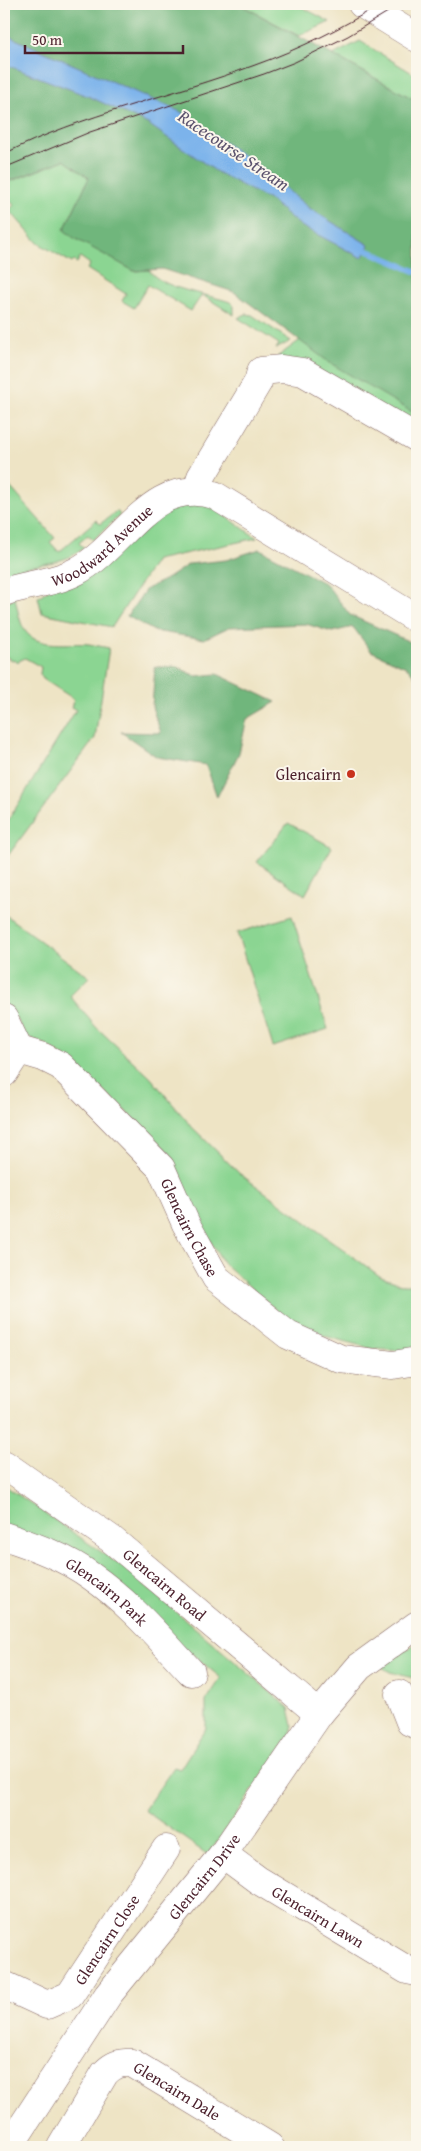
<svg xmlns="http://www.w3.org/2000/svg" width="421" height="2151" font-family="'Gentium Book Plus',serif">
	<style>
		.green { fill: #8bd592; stroke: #6a7a5e }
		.forest { fill: #70b67c; stroke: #5d6a54 }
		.water { fill: #7cb3eb; stroke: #63698b }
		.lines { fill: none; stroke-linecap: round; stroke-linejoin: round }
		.stream { stroke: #7cb3eb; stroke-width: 6 }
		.minor-casing { stroke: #836461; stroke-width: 29 }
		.highway-casing { stroke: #836461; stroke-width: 29 }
		.minor { stroke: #fff; stroke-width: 28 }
		.highway { stroke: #fff; stroke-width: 28 }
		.tram { stroke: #4a1f2b; stroke-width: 1 }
		.poi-dot { fill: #c8321e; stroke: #fbf7ec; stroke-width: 2 }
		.labels { text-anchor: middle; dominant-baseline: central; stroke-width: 4; stroke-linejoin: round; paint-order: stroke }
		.street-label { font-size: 16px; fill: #4a1f2b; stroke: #fbf7ec }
		.poi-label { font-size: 16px; fill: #4a1f2b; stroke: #fbf7ec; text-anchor: end }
		.water-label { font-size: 18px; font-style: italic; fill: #5c536e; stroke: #fbf7ec }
	</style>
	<rect width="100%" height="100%" fill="#fbf7ec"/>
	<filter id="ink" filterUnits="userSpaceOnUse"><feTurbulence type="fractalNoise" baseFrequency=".02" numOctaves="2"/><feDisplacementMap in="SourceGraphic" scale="10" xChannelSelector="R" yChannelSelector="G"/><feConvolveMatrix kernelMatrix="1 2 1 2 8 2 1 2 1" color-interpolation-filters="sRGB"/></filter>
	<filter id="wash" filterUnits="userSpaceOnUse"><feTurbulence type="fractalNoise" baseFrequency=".0096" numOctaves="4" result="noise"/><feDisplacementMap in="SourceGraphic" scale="20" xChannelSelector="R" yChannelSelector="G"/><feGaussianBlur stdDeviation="1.12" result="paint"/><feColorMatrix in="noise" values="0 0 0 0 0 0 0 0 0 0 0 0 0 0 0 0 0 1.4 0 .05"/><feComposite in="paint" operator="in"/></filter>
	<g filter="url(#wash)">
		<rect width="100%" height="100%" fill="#eee4c5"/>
		<g class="green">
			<path d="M 239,4 L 296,4 L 330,22 L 299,36 Z"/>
			<path d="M 360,41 L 417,76 L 417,101 L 333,55 Z"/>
			<path d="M 64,160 L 89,178 L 64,230 L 134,271 L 149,270 C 161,289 208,294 230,302 L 234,306 L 234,315 L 202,295 L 191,311 L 148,285 L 134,308 L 122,301 L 126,294 L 87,269 L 90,264 L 80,257 L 77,263 L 74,261 L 72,263 L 38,243 L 9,210 L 14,205 L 4,196 L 4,184 Z"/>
			<path d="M 246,314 L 252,315 L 291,341 L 276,349 L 279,344 L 238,318 Z"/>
			<path d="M 303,338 L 417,401 L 417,434 L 277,357 Z"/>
			<path d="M 4,480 L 55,538 L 50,542 L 59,552 L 96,520 L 100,524 L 117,511 L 120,515 L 93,540 L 88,535 L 79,543 L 84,548 C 67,562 47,563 27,567 C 19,569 11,573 4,576 Z"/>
			<path d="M 207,503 L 257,538 L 156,560 L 112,627 L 42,613 L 38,597 L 164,509 Z"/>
			<path d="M 15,598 C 18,609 19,623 26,632 C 39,649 70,642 89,644 C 96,645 102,647 109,648 L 95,738 L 4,861 L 4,827 L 76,710 L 71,707 L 74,699 L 43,679 L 40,674 L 41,667 L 25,658 L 17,662 L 4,656 L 4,602 Z"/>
			<path d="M 288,823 L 332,847 L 305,895 L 257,862 Z"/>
			<path d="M 4,914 L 89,977 L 70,996 L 95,1026 L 150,1077 L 192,1127 L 240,1174 L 381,1277 L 404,1285 L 417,1285 L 417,1343 L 410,1350 L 401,1351 L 373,1349 L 317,1334 L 278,1312 L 224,1264 L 196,1217 L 185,1185 L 170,1154 L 151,1134 L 73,1064 L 46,1045 L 26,1036 L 15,1017 L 4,1005 Z"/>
			<path d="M 292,916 L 328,1029 L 273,1047 L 237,933 Z"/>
			<path d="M 4,1485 L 126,1569 L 289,1708 L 293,1726 L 290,1736 L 208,1855 L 144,1810 L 174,1767 L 180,1769 L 206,1728 L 206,1701 L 221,1678 L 193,1655 L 4,1527 Z"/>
			<path d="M 417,1643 L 417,1679 L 390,1672 L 380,1666 Z"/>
		</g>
		<g class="forest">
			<path d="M 4,4 L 239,4 L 417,101 L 417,415 L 330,363 L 234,292 L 162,269 L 134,271 L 74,238 L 64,230 L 89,178 L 64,160 L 10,181 L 4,180 Z"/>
			<path d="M 260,549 L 326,584 L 350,615 L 417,645 L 417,679 L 408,668 L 371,651 L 353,627 L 332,632 L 306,624 L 229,627 L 204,639 L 154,631 L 127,616 L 146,589 L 168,578 L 189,564 L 226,560 Z"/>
			<path d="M 155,667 L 177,667 L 196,676 L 217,674 L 276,702 L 247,719 L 239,753 L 217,797 L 206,765 L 157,757 L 121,732 L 161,733 L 152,707 Z"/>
		</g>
		<path class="water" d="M 4,34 L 181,112 L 260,167 L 309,208 L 369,245 L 362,258 L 301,226 L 271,201 L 217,172 L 148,124 L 90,97 L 4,64 Z"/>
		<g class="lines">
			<path class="stream" d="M 359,247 L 417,272"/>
		</g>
	</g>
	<g filter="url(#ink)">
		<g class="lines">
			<defs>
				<g id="minor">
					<path d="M 196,491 L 201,477 L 258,382 L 261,371 L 282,369 L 303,372 L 417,438"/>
					<path id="s1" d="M 4,592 C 27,584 55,583 77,571 C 123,547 152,475 214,495 L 417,619"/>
					<path d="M 4,1019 L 19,1050"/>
					<path id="s2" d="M 19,1050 L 43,1057 L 61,1066 L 161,1168 L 186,1224 L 216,1278 L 288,1335 L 341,1359 L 393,1365 L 417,1361"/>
					<path d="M 4,1073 L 19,1050"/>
					<path id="s3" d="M 4,1464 L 111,1539 L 319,1714"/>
					<path id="s4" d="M 4,1536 C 34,1546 65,1557 91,1576 C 129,1602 160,1639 191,1672"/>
					<path d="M 399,1694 L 410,1722 L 417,1725"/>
					<path id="s5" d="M 223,1854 L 258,1880 L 407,1970 L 417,1972"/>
					<path id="s6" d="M 4,1985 L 47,2005 L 70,1995 L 166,1849"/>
					<path id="s7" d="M 9,2147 L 108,1995 L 223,1854 L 319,1714 L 359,1667 L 417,1625"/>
					<path id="s8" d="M 61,2147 L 105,2073 C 113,2065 120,2062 132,2063 L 270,2147"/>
				</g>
				<path id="highway" d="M 362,4 L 417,38"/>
			</defs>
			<use href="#minor" class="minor-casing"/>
			<use href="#highway" class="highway-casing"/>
			<use href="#minor" class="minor"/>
			<use href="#highway" class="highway"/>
			<g class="tram">
				<path d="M 4,154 C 83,114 172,96 255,65 C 300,49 341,28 381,4"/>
				<path d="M 4,168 L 90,132 L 264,74 L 295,62 L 348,36 L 401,4"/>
			</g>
		</g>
	</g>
	<circle class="poi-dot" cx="351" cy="774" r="5"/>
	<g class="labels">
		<g class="street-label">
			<text stroke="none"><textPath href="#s1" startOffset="111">Woodward Avenue</textPath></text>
			<text stroke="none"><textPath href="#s2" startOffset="254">Glencairn Chase</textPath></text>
			<text stroke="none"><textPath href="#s3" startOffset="201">Glencairn Road</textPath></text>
			<text stroke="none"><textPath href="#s4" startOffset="118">Glencairn Park</textPath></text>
			<text stroke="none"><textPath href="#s7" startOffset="334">Glencairn Drive</textPath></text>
			<text stroke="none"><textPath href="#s5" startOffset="114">Glencairn Lawn</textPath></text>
			<text stroke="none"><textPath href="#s6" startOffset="139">Glencairn Close</textPath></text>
			<text stroke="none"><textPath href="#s8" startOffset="169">Glencairn Dale</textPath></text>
		</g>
		<g class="poi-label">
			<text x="341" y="774">Glencairn</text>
		</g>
		<g class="water-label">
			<text transform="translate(234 150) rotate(34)">Racecourse Stream</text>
		</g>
	</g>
	<rect width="421" height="2151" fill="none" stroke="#fbf7ec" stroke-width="20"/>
	<path d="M25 45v8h158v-8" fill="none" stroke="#4a1f2b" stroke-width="2.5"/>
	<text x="32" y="45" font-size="15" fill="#4a1f2b" stroke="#fbf7ec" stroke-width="4" paint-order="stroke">50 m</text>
</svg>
